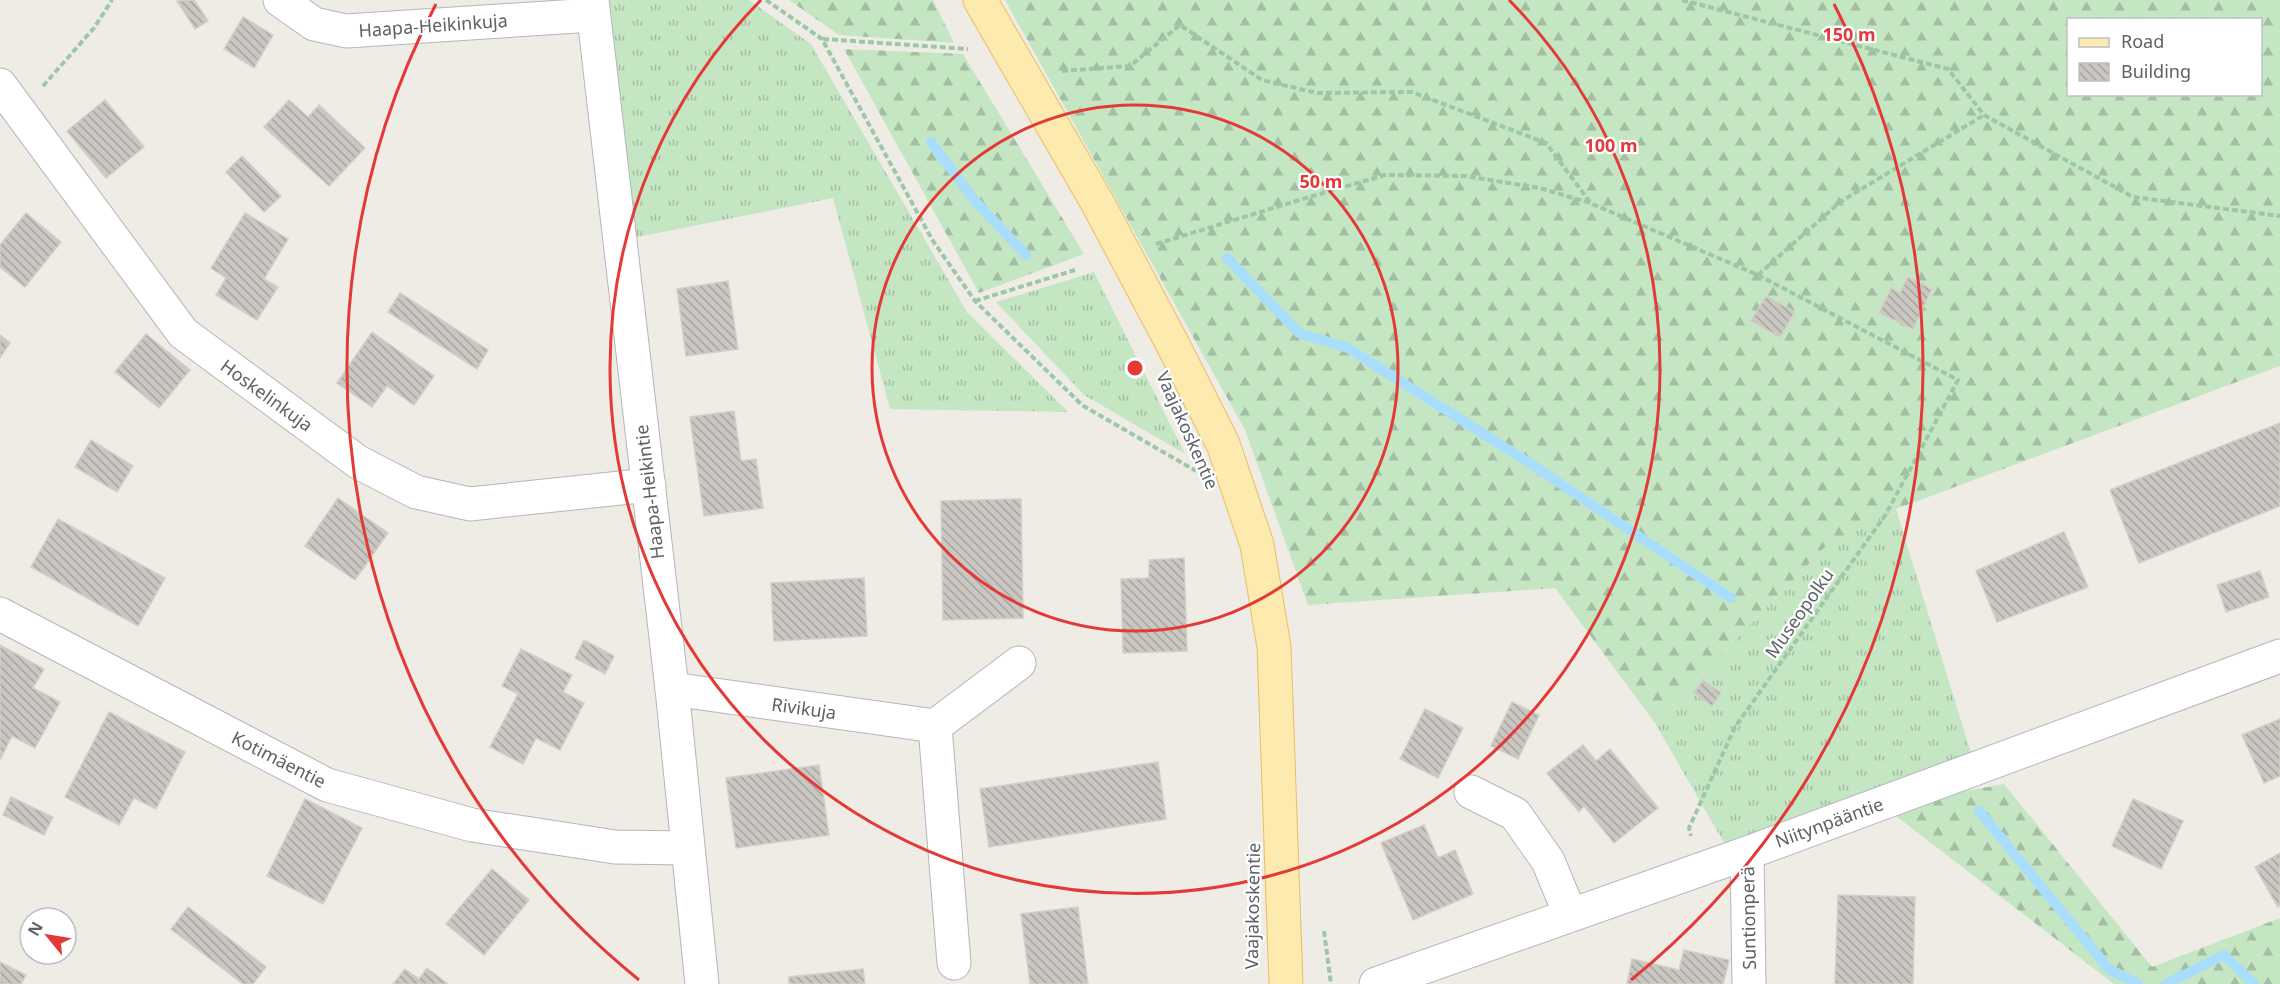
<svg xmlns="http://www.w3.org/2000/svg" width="2280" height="984" font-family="'Noto Sans',sans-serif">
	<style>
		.grass { fill: url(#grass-tufts) }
		.forest { fill: url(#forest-firs); fill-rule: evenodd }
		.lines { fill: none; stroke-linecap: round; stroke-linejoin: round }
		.stream { stroke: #a9ddfc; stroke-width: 10 }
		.building { fill: url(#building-back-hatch); stroke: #d4cec4; stroke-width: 1.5 }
		.minor-casing { stroke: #b3b6ba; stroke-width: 35 }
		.major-casing { stroke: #edbd61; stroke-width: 35 }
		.path { stroke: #9dc7a6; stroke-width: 4; stroke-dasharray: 6 3; stroke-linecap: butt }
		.minor { stroke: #fff; stroke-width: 33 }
		.major { stroke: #fceaae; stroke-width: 33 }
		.ring { fill: none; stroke: #e43a37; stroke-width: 3 }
		.labels { text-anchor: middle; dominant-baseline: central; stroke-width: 4.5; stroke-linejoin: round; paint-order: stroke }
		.street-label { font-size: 18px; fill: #5d6266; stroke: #fff }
		.centre { fill: #e43a37; stroke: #fff; stroke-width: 3 }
		.ring-label { font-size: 18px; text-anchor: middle; font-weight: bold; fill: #e43a37; stroke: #fff; stroke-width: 4.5; stroke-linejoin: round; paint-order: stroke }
	</style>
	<defs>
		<pattern id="grass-tufts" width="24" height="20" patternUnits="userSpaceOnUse" patternTransform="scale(1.5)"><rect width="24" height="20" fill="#c5e6c3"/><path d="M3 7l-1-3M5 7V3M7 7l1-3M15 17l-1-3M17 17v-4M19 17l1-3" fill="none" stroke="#a3bea2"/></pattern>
		<pattern id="forest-firs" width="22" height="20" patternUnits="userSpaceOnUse" patternTransform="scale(1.5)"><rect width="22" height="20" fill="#c5e6c3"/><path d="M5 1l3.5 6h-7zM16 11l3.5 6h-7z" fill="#a3bea2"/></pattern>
		<pattern id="building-back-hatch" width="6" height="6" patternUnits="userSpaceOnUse" patternTransform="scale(1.5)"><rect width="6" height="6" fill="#cac7c3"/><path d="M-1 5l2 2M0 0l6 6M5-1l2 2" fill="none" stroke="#a7a5a2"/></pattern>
	</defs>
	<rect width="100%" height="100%" fill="#efece6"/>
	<g class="grass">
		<path d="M 607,0 L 749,0 L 811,44 L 967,312 L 1068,412 L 890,409 L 833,198 L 628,239 Z"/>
		<path d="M 1094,272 L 1185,454 L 1084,395 L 996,302 Z"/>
		<path d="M 1896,509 L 1975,766 L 1731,855 L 1655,723 L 1825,547 Z"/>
	</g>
	<g class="forest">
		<path d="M 789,0 L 933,0 L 954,43 L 839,35 Z"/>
		<path d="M 1005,0 L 2280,0 L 2280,366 L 1896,509 L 1825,547 L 1655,723 L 1555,588 L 1308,605 L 1245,430 ZM 2068,20 L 2260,20 L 2260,94 L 2068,94 Z"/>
		<path d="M 844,49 L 963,54 L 1084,254 L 979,293 Z"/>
		<path d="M 2004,784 L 2152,967 L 2280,918 L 2280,984 L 2114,984 L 1883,806 Z"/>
	</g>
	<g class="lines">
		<g class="stream">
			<path d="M 931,142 L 975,201 L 1026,255"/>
			<path d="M 1227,258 L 1299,333 L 1348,348 L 1534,466 L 1731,598"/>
			<path d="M 1979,811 L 2109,969 L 2138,984"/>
			<path d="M 2166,984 L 2224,955 L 2254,984"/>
		</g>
	</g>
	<g class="building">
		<path d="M 194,0 L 208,21 L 195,29 L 177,1 Z"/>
		<path d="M 243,17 L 273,35 L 254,68 L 224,49 Z"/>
		<path d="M 105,100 L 144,147 L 106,178 L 67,131 Z"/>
		<path d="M 289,100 L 308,117 L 319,105 L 365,148 L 329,186 L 264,127 Z"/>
		<path d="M 242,156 L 281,196 L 264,212 L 226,172 Z"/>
		<path d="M 26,213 L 61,242 L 25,287 L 0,267 L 0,245 Z"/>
		<path d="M 245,213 L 288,239 L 264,279 L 278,287 L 257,320 L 216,295 L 226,278 L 211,268 Z"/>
		<path d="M 1908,277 L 1932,289 L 1913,329 L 1879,313 L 1891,288 L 1900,293 Z"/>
		<path d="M 728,281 L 738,349 L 686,356 L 677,289 Z"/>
		<path d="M 400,293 L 488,350 L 477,369 L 388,312 Z"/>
		<path d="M 1766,296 L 1795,312 L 1780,337 L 1751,321 Z"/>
		<path d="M 372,332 L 434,376 L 414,405 L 387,386 L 372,407 L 337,383 Z"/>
		<path d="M 146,334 L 190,370 L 159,408 L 115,372 Z"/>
		<path d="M 0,335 L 10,343 L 0,358 Z"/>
		<path d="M 734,411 L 741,461 L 756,459 L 763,508 L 704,516 L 690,417 Z"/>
		<path d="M 2280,423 L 2280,506 L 2139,563 L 2110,490 Z"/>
		<path d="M 91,440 L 133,466 L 117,492 L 75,467 Z"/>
		<path d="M 338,498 L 388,533 L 355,580 L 305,546 Z"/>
		<path d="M 1021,499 L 1023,618 L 943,620 L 941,501 Z"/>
		<path d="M 58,519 L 165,578 L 138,626 L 31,567 Z"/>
		<path d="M 2064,532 L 2088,587 L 1997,622 L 1976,571 Z"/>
		<path d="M 1184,558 L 1187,651 L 1123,653 L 1121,579 L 1149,578 L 1149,560 Z"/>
		<path d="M 2260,571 L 2269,597 L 2226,612 L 2217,585 Z"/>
		<path d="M 864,578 L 867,636 L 774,641 L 771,583 Z"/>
		<path d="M 584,640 L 614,656 L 605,674 L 575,658 Z"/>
		<path d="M 0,645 L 44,669 L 33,688 L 60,702 L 35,748 L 12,736 L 0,760 Z"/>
		<path d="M 521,649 L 572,675 L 563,692 L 584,703 L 560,750 L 536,738 L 523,764 L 490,747 L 518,694 L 502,686 Z"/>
		<path d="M 1703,680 L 1721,693 L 1712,706 L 1694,693 Z"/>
		<path d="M 1512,702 L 1539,715 L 1518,759 L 1491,746 Z"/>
		<path d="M 1425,709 L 1463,728 L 1438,778 L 1400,759 Z"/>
		<path d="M 109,712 L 185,752 L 156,809 L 134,798 L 119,825 L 65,797 Z"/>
		<path d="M 2280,719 L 2280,776 L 2264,783 L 2242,735 Z"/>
		<path d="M 1583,745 L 1596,761 L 1610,749 L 1658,808 L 1614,843 L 1584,806 L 1579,812 L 1547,773 Z"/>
		<path d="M 1158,762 L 1166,819 L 989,847 L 980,789 Z"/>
		<path d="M 819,765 L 829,835 L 736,848 L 726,778 Z"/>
		<path d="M 11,797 L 53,817 L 44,835 L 3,815 Z"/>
		<path d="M 305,799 L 362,828 L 323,904 L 267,876 Z"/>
		<path d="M 2133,799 L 2183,821 L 2161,869 L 2112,846 Z"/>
		<path d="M 1424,825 L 1438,858 L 1455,850 L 1473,894 L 1413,920 L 1381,843 Z"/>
		<path d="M 2280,853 L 2280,906 L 2278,907 L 2255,867 Z"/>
		<path d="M 492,869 L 529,900 L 484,955 L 446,924 Z"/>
		<path d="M 1838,895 L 1915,897 L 1913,984 L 1835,984 Z"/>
		<path d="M 188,907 L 266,967 L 253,984 L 243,984 L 171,929 Z"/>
		<path d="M 1078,907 L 1088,984 L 1030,984 L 1021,914 Z"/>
		<path d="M 1684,950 L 1729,960 L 1723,984 L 1627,984 L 1632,959 L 1679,970 Z"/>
		<path d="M 0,962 L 26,975 L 21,984 L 0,984 Z"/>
		<path d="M 427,968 L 448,984 L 393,984 L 405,969 L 419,979 Z"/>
		<path d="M 863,969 L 865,984 L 789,984 L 789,977 Z"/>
	</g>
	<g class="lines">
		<defs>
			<g id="minor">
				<path d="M 280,0 L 314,24 L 346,31 L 593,15"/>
				<path d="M 592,0 L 672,689 L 702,984"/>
				<path d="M 0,85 L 183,333 L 358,462 L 416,492 L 470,504 L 649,485"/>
				<path d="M 0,614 L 327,785 L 472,825 L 615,847 L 687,848"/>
				<path d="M 672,689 L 935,726"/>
				<path d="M 935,726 L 954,963"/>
				<path d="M 935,726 L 1019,663"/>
				<path d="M 1471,792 L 1515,814 L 1548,861 L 1570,914"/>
				<path d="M 1747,853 L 1749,984"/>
				<path d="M 1376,984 L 1747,853 L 2280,656"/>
			</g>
			<path id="major" d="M 980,0 L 1097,202 L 1172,343 L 1223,444 L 1257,545 L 1274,647 L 1286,984"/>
		</defs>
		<use href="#minor" class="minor-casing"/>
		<use href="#major" class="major-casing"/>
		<g class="path">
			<path d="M 766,0 L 822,39 L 933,241 L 975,301 L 1082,405 L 1196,471"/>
			<path d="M 1682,0 L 1948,69 L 1984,115 L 2133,197 L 2280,216"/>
			<path d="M 823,39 L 968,49"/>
			<path d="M 1062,71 L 1130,66 L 1180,25 L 1262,80 L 1317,93 L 1412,92 L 1546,143 L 1590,202"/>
			<path d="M 43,86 L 94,28 L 112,0"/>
			<path d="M 1156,244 L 1306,198 L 1385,175 L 1465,176 L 1540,188 L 1590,203 L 1758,275 L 1958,380 L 1886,514 L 1735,727 L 1689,828 L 1691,836"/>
			<path d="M 1758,275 L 1840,202 L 1984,115"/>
			<path d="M 975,301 L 1075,270"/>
			<path d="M 1324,931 L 1331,984"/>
		</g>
		<use href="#minor" class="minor"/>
		<use href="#major" class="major"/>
	</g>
	<g class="ring">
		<circle cx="1135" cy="368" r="263"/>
		<path d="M1509 0A525 525 0 1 1 761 0"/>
		<path d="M639 980A788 788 0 0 1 436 4M1834 4A788 788 0 0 1 1631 980"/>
	</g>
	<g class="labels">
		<g class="street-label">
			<text transform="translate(433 25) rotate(-4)">Haapa-Heikinkuja</text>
			<text transform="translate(267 395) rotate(36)">Hoskelinkuja</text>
			<text transform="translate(1188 430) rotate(66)">Vaajakoskentie</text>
			<text transform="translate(649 492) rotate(-97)">Haapa-Heikintie</text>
			<text transform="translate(1799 613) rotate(-55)">Museopolku</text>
			<text transform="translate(804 708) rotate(8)">Rivikuja</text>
			<text transform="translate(279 759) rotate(27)">Kotimäentie</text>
			<text transform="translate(1829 822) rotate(-20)">Niitynpääntie</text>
			<text transform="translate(1252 906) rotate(-89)">Vaajakoskentie</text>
			<text transform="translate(1748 918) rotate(-91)">Suntionperä</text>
		</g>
	</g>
	<circle cx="1135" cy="368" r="9" class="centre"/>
	<g class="ring-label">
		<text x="1849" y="41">150 m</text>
		<text x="1611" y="152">100 m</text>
		<text x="1321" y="188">50 m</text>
	</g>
	<rect x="2067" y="18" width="195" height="78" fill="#ffffff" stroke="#bec0c2" stroke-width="1.5"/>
	<rect x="2079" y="38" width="30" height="9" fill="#fceaae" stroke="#bec0c2" stroke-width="1.5"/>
	<text x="2121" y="48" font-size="18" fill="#5d6266">Road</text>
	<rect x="2079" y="63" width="30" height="18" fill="url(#building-back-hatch)" stroke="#bec0c2" stroke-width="1.5"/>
	<text x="2121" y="78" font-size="18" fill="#5d6266">Building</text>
	<g transform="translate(48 936) rotate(300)"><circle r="28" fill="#ffffff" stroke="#bec0c2" stroke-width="1.5"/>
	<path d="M0-4.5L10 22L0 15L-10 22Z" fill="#e43a37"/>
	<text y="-9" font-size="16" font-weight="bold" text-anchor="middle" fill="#5d6266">N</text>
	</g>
</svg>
